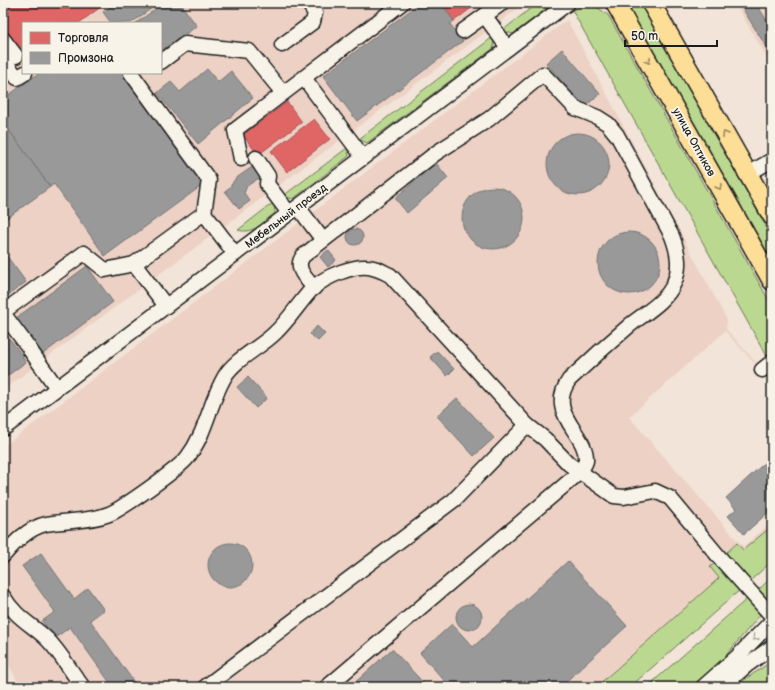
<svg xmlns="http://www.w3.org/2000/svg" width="775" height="690" font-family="'Balsamiq Sans',sans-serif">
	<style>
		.built { fill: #ecd1c4; fill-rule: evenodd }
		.green { fill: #bbd890; stroke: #6c7a56 }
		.shops { fill: #e06666; stroke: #a55050 }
		.industry { fill: #999; stroke: #747474 }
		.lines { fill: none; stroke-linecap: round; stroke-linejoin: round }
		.minor-casing { stroke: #1c1c1c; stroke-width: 17 }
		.major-casing { stroke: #1c1c1c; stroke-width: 21 }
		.minor { stroke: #f7f3e8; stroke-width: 14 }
		.major { stroke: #fdde96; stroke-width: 18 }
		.oneway { stroke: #98875f }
		.oneway2 { stroke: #94928c }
		.labels { text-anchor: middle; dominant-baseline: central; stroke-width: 4; stroke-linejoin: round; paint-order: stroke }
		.street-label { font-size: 11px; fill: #1c1c1c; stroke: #f7f3e8 }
	</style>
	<rect width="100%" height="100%" fill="#f2e4d8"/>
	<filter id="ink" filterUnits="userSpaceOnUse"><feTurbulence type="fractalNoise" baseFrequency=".025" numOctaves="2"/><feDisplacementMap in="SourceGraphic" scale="8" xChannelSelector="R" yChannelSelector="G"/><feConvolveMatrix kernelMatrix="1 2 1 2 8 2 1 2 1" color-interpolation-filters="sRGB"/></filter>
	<g filter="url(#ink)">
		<g class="built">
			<path d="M 3,3 L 525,3 L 3,390 ZM 23,23 L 161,23 L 161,73 L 23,73 Z"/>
			<path d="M 735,3 L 772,3 L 772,66 Z"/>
			<path d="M 567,20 L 727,320 L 726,329 L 772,381 L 772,385 L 767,377 L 725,331 L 629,417 L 743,547 L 772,522 L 772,526 L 743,550 L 737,543 L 710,567 L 719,578 L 596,687 L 21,687 L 3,654 L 3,447 Z"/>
		</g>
		<g class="green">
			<path d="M 543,3 L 554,3 L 513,34 L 502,31 L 531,8 Z"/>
			<path d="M 625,3 L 640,3 L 772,237 L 772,262 Z"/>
			<path d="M 586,5 L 594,5 L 608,15 L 772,306 L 772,358 L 769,360 L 572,10 Z"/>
			<path d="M 493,37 L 494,48 L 367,143 L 359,139 Z"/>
			<path d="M 347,148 L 349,156 L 293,199 L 283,196 Z"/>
			<path d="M 274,202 L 275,213 C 264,221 253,235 238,230 Z"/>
			<path d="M 772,526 L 772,561 L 750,581 L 725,554 L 737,543 L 743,550 Z"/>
			<path d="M 716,562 L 741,589 L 630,687 L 596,687 L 719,578 L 710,567 Z"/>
			<path d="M 769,580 L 772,580 L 772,601 L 766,598 L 758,590 Z"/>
			<path d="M 749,597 L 760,611 L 760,615 L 722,660 L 692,687 L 647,687 Z"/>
			<path d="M 772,661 L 772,687 L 734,687 Z"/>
		</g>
		<g class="shops">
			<path d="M 3,3 L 106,3 L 79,23 L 23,23 L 23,57 L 3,31 Z"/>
			<path d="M 441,3 L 478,3 L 454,21 Z"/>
			<path d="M 287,102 L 302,122 L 258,155 L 243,135 Z"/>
			<path d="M 314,119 L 330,139 L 287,172 L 271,151 Z"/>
		</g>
		<g class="industry">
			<path d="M 116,3 L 159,3 L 131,23 L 111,23 L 103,12 Z"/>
			<path d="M 164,3 L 180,3 L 197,26 L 161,51 L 161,23 L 136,23 Z"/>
			<path d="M 420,3 L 441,3 L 454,21 L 450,24 L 463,41 L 357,121 L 323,76 Z"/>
			<path d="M 739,3 L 756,3 L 772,29 L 772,56 Z"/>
			<path d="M 562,49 L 600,94 L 584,107 L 546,63 Z"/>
			<path d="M 207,69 L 218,82 L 231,71 L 253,98 L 198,144 L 157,93 L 171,82 L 180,92 Z"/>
			<path d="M 39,73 L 124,73 L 204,184 L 105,256 L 54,184 L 50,187 L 3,122 L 3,93 L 6,97 Z"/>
			<path d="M 3,122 L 50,187 L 3,221 Z"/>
			<circle cx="578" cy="164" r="31"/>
			<path d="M 436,163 L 448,178 L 407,213 L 395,198 Z"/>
			<path d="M 255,165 L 262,176 L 247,186 L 244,193 L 250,201 L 239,209 L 225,191 L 230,187 L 235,179 Z"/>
			<circle cx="493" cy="218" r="31"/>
			<circle cx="355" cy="237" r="8"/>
			<circle cx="629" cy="263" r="31"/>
			<path d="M 328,250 L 336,260 L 328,267 L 320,257 Z"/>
			<path d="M 3,251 L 26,282 L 3,299 Z"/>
			<path d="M 87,266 L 113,302 L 43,354 L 36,345 L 22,356 L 26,362 L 3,379 L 3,330 L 21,354 L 35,343 L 16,318 Z"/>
			<path d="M 317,326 L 325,334 L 318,341 L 310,334 Z"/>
			<path d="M 437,351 L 454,369 L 447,376 L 430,357 Z"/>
			<path d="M 248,377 L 267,398 L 256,408 L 237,387 Z"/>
			<path d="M 457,398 L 494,438 L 474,456 L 437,416 Z"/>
			<path d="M 772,456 L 772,509 L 744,534 L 728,516 L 736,509 L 726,498 Z"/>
			<circle cx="230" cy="565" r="22"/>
			<path d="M 41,553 L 74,599 L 88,588 L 104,610 L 90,620 L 136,685 L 133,687 L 113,687 L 70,627 L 55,638 L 42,621 L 55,612 L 22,566 Z"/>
			<path d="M 568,561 L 627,626 L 560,687 L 448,687 L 449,686 L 420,653 L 452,624 L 473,647 Z"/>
			<circle cx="469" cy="617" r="13"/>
			<path d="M 392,649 L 427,687 L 350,687 Z"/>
		</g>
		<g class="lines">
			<defs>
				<g id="minor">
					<path d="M 485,16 L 508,48"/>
					<path d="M 463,31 L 502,3"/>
					<path d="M 3,39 L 16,56"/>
					<path d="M 282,45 L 313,22 L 315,13 L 308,3"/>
					<path d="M 3,58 L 17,78 L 25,73"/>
					<path d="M 161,62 L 185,44 L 249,51 L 283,93"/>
					<path d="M 131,73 L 209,180 L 204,213"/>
					<path d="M 304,78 L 363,157"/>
					<path d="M 256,158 L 268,176 L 267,184 L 289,213"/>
					<path d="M 241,159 L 235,130 L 402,3"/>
					<path d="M 748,174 L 772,160"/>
					<path d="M 298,207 L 323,240"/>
					<path d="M 314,288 C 306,278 294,268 303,256 L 436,153 L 489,119 L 543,74 L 575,108 L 597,117 L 608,124 L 617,135 L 672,236 C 678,252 681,267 674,283 C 667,301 645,313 630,325 C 609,343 589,361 569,380 C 545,415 588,433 586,461 C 585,464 582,469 580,472 L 327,687"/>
					<path d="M 166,306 L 134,264 L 204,213 L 235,254"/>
					<path d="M 3,312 L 84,253 L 105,270 L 134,264"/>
					<path d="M 3,313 L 29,348"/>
					<path d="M 30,350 L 57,388"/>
					<path d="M 762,370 L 772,362"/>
					<path d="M 3,429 L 568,3"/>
					<path d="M 3,556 C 14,543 28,528 46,524 C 66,520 89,522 109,514 C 122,509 178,469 187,458 C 207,432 209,403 225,376 C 235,359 261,347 275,333 C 289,320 299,303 312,289 C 324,277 356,263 373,268 C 379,269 385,273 390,275 L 527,425 L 545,439 L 569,464 L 614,496 L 624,497 L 655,491 L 670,498 L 720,558 L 772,616"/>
					<path d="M 3,596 C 16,618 30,623 47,639 C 61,653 71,672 83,687"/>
					<path d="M 205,687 L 454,500 L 527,425"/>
					<path d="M 703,687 L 738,656 L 772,621"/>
					<path d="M 722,687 L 747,665 L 772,647"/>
				</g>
				<g id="major">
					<path d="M 615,3 L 772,281"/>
					<path d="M 651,3 L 772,216"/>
				</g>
			</defs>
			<use href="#minor" class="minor-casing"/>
			<use href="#major" class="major-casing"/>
			<use href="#minor" class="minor"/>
			<use href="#major" class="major"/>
		</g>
		<defs><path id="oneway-chevron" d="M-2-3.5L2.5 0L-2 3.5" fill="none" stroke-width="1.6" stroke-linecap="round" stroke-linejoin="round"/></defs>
		<g class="oneway">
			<use href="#oneway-chevron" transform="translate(648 61) rotate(61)"/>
			<use href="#oneway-chevron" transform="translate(725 134) rotate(-120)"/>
			<use href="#oneway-chevron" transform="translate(719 187) rotate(61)"/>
		</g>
		<use class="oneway2" href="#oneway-chevron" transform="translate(755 638) rotate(134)"/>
	</g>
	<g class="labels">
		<g class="street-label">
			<text transform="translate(694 142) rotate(61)">улица Оптиков</text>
			<text transform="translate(286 216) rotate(-37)">Мебельный проезд</text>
		</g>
	</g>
	<rect width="775" height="690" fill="none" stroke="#f7f3e8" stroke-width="16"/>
	<rect x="8" y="8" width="759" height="674" fill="none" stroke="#1c1c1c" stroke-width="1.5" filter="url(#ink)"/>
	<rect x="22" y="22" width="140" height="52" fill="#f7f3e8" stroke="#9f9d96"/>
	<rect x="30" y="32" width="20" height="12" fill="#e06666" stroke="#9f9d96"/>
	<text x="58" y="42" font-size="12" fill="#1c1c1c">Торговля</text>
	<rect x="30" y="52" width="20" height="12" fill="#999999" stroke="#9f9d96"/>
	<text x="58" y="62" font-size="12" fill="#1c1c1c">Промзона</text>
	<path d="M625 40v6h92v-6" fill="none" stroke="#1c1c1c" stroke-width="2"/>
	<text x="631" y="40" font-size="12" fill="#1c1c1c" stroke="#f7f3e8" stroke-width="3" paint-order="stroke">50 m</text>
</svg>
